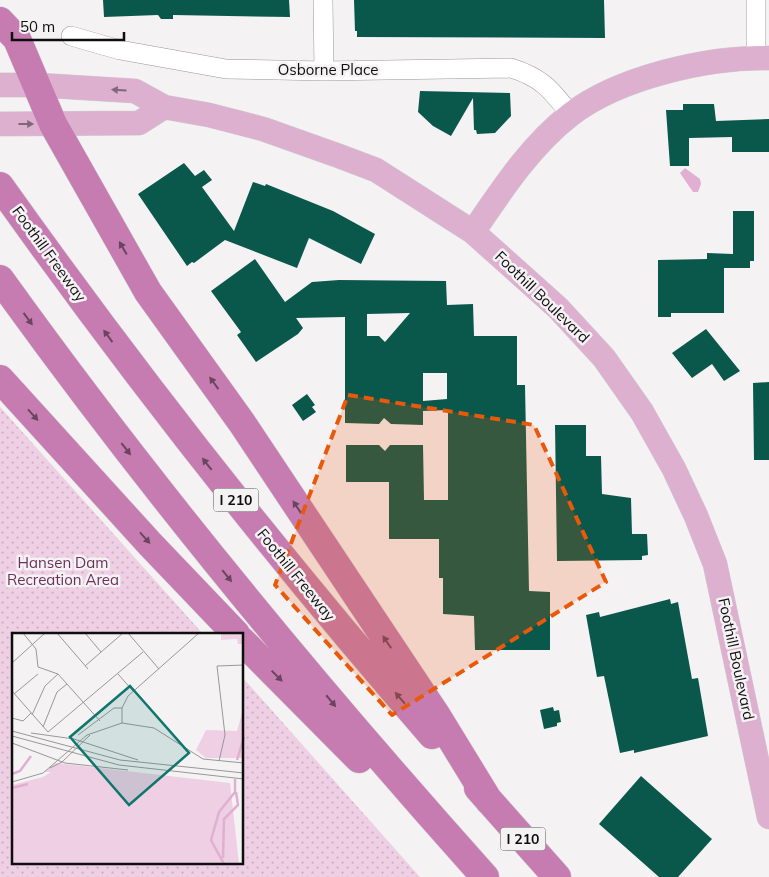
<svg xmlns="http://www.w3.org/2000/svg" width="769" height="877" font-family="Mulish,sans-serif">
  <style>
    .park { fill: url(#park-dots) }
    .water { fill: #e1afd1 }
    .building { fill: #0a584b; fill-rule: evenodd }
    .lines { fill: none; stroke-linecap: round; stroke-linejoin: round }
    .minor-casing { stroke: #9b9799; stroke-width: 20 }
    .major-casing { stroke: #cfcfcf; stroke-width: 25 }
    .highway-casing { stroke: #cfcfcf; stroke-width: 29 }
    .minor { stroke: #fff; stroke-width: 19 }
    .major { stroke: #ddb0d0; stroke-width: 24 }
    .highway { stroke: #c67cb1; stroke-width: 28 }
    .oneway { fill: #806779 }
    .oneway2 { fill: #6a4560 }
    .marked { fill: #e8590c; fill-opacity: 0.2; stroke: #e8590c; stroke-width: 4; stroke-dasharray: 10 6; stroke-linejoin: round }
    .labels { text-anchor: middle; stroke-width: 5; stroke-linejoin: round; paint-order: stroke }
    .shield { fill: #f5f2f4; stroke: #545254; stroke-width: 1 }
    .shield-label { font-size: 14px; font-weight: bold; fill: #0f0e0f }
    .street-label { font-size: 15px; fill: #0f0e0f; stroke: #f5f2f4 }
    .park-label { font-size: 15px; fill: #6b305c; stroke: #f5f2f4 }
    .inset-river { fill: none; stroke: #e1afd1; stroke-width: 2.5 }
    .inset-road { fill: none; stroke: #999798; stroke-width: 1 }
    .view { fill: #0f766e; fill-opacity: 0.15; stroke: #0f766e; stroke-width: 2.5 }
    .inset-edge { fill: none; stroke: #0f0e0f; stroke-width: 2.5 }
  </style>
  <defs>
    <pattern id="park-dots" width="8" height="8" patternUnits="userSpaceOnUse" patternTransform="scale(1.25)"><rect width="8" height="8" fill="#eecfe4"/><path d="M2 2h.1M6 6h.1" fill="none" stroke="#cbb1c2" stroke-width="1.8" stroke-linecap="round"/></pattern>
  </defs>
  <rect width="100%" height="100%" fill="#f5f2f4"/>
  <path class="park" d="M0,407L203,634H14V863H242L243,678L420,877H0Z"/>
  <path class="water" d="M685,168L700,179L701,184L698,192H693L680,173Z"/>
  <path class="building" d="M103,0H289L290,17L173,15V19H161L158,15L104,17Z
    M354,0H604L605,38L357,37V31H355Z
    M420,91L510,93L511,116L495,133L477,134L476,130H474L473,98L451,136L433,126L418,112Z
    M683,104H714L716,121L769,119V152H732V137L689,138V166H670L666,110H683Z
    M184,163L195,176L204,170L212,180L202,187L234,231L253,182L265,186L266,184L333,211L375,234L361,264L309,238L297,268L225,240L194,263L192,262L187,266L138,194Z
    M733,211H754V261H750V268H724V313H671V317H658V260L707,259V253L733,254Z
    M255,259L285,302L312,282L339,280L446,281L447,305L473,304L474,336H517V385H525L529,591L550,592V650H475L474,616L443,614V578H439V539H389V482H346V445H379L385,451L390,445H423L424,500H448V410L423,411V425L391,424L384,418L379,424L345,423V317L296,318L303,328L298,334L256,362L237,335L241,332L211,291ZM410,313L385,342L379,336H367V314ZM423,373H447V399L423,401Z
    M706,329L740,371L724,381L712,364L692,378L672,353Z
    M769,382V460H754L753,383Z
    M307,394L315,405L312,407L316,412L303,421L292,405Z
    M555,425H586V456H601L602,494L631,498L632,534H647L648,555L642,556V560L557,561Z
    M670,599L671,604L678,602L692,679L698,678L708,736L634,753V750L620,753L604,676L597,677L586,615L599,612L600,617Z
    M553,707L554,711L559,710L561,722L557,723V726L544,729L540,710Z
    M641,776L712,839L678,877H659L599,824Z"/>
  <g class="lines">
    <g class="minor-casing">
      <path id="minor" d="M323,0L324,71
        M756,0V58
        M71,36L120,50L226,69L324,71L511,68C543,78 551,90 571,115"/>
    </g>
    <g class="major-casing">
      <path id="major" d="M0,85H37L135,91L164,107L209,115L263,129L339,156L376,170L473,232L558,308L604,358L642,412L674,469L696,516L715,564L769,817
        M0,124L139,123L164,107
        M473,232C501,191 530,146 570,115C619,77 708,57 769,58"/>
    </g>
    <g class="highway-casing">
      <path id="highway" d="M0,21L17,39L53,124L148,292L242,423L437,716L489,801
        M0,186C135,376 279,559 432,735
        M0,279C150,488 314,686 485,877
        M0,379L150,544L236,634
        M242,641L359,759
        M478,788L557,877"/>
    </g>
    <use href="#minor" class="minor"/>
    <use href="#major" class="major"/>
    <use href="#highway" class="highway"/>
  </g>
  <defs><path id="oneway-solid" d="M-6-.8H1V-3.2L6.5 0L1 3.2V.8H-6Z" transform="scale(1.25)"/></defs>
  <g class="oneway">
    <use href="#oneway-solid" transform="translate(119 90) rotate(-176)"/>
    <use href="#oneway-solid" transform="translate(26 124)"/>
  </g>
  <g class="oneway2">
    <use href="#oneway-solid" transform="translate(123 248) rotate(-120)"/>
    <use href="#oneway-solid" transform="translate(28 319) rotate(54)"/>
    <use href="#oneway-solid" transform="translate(108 336) rotate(-126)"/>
    <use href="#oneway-solid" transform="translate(214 383) rotate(-126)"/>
    <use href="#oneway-solid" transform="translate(33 415) rotate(48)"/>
    <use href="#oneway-solid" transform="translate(126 449) rotate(52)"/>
    <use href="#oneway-solid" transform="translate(207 464) rotate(-128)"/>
    <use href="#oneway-solid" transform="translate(297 507) rotate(-123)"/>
    <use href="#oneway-solid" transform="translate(145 538) rotate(48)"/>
    <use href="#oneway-solid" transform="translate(227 576) rotate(51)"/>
    <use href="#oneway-solid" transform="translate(387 642) rotate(-124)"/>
    <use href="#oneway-solid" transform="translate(277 676) rotate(45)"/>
    <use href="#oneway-solid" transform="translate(400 698) rotate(-131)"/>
    <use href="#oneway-solid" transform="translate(331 701) rotate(50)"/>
  </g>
  <path class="marked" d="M348,395L534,425L606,582L392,715L275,585Z"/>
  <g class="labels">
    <g class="shield">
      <rect x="213.5" y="488.5" width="45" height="23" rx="4"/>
      <rect x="500.5" y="827.5" width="45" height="23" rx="4"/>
    </g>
    <g class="shield-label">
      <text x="236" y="505">I 210</text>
      <text x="523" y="844">I 210</text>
    </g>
    <g class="street-label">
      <text x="328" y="75">Osborne Place</text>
      <text transform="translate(49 254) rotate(54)" y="5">Foothill Freeway</text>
      <text transform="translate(542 297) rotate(44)" y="5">Foothill Boulevard</text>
      <text transform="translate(296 575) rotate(51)" y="5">Foothill Freeway</text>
      <text transform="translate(736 659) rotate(78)" y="5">Foothill Boulevard</text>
    </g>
    <g class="park-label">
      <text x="63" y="568">Hansen Dam<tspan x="63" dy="17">Recreation Area</tspan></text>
    </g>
  </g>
  <g transform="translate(12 633)">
    <rect width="231" height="231" fill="#f5f2f4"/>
    <path d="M209,0H231V11H226L225,6L209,7ZM231,77V125H194L184,117L194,97L225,98Z" fill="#eecfe4"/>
    <path d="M44,130L218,150L227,231H0V152L31,144L39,139H32Z" fill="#eecfe4"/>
    <path class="inset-river" d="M225,127L232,104M0,141L8,138L19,123M0,155L16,151M211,225L212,186L226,172L224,159M212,231L199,207L207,179L223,159V146"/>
    <path class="inset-road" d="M11,0L24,16L26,34L46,41L88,88M45,0L76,36M73,0L89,19M116,0L147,36M0,30L33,0M73,33L111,0M106,41L121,58M0,58L36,99L131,19M2,61L26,41M20,82L33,53L46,41M0,85L11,88L19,80M110,90V75L116,63L187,0M31,94L45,59L55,51M0,98L108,127L232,140M19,100L62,106L126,127M66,102L102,75H110M0,103L107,132L232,146M0,110L53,130L116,137M207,128L213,102L205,33L232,32M38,135L50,129L78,102M0,149L31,140L75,102L110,90L142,95L191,126L232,130"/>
    <path class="view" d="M118,53L177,120L117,172L58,104Z"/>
    <rect width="231" height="231" class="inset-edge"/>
  </g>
  <path d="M12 32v8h112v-8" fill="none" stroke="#0f0e0f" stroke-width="2.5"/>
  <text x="20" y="32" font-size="15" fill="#0f0e0f" stroke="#f5f2f4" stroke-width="4" paint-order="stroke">50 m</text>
</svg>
